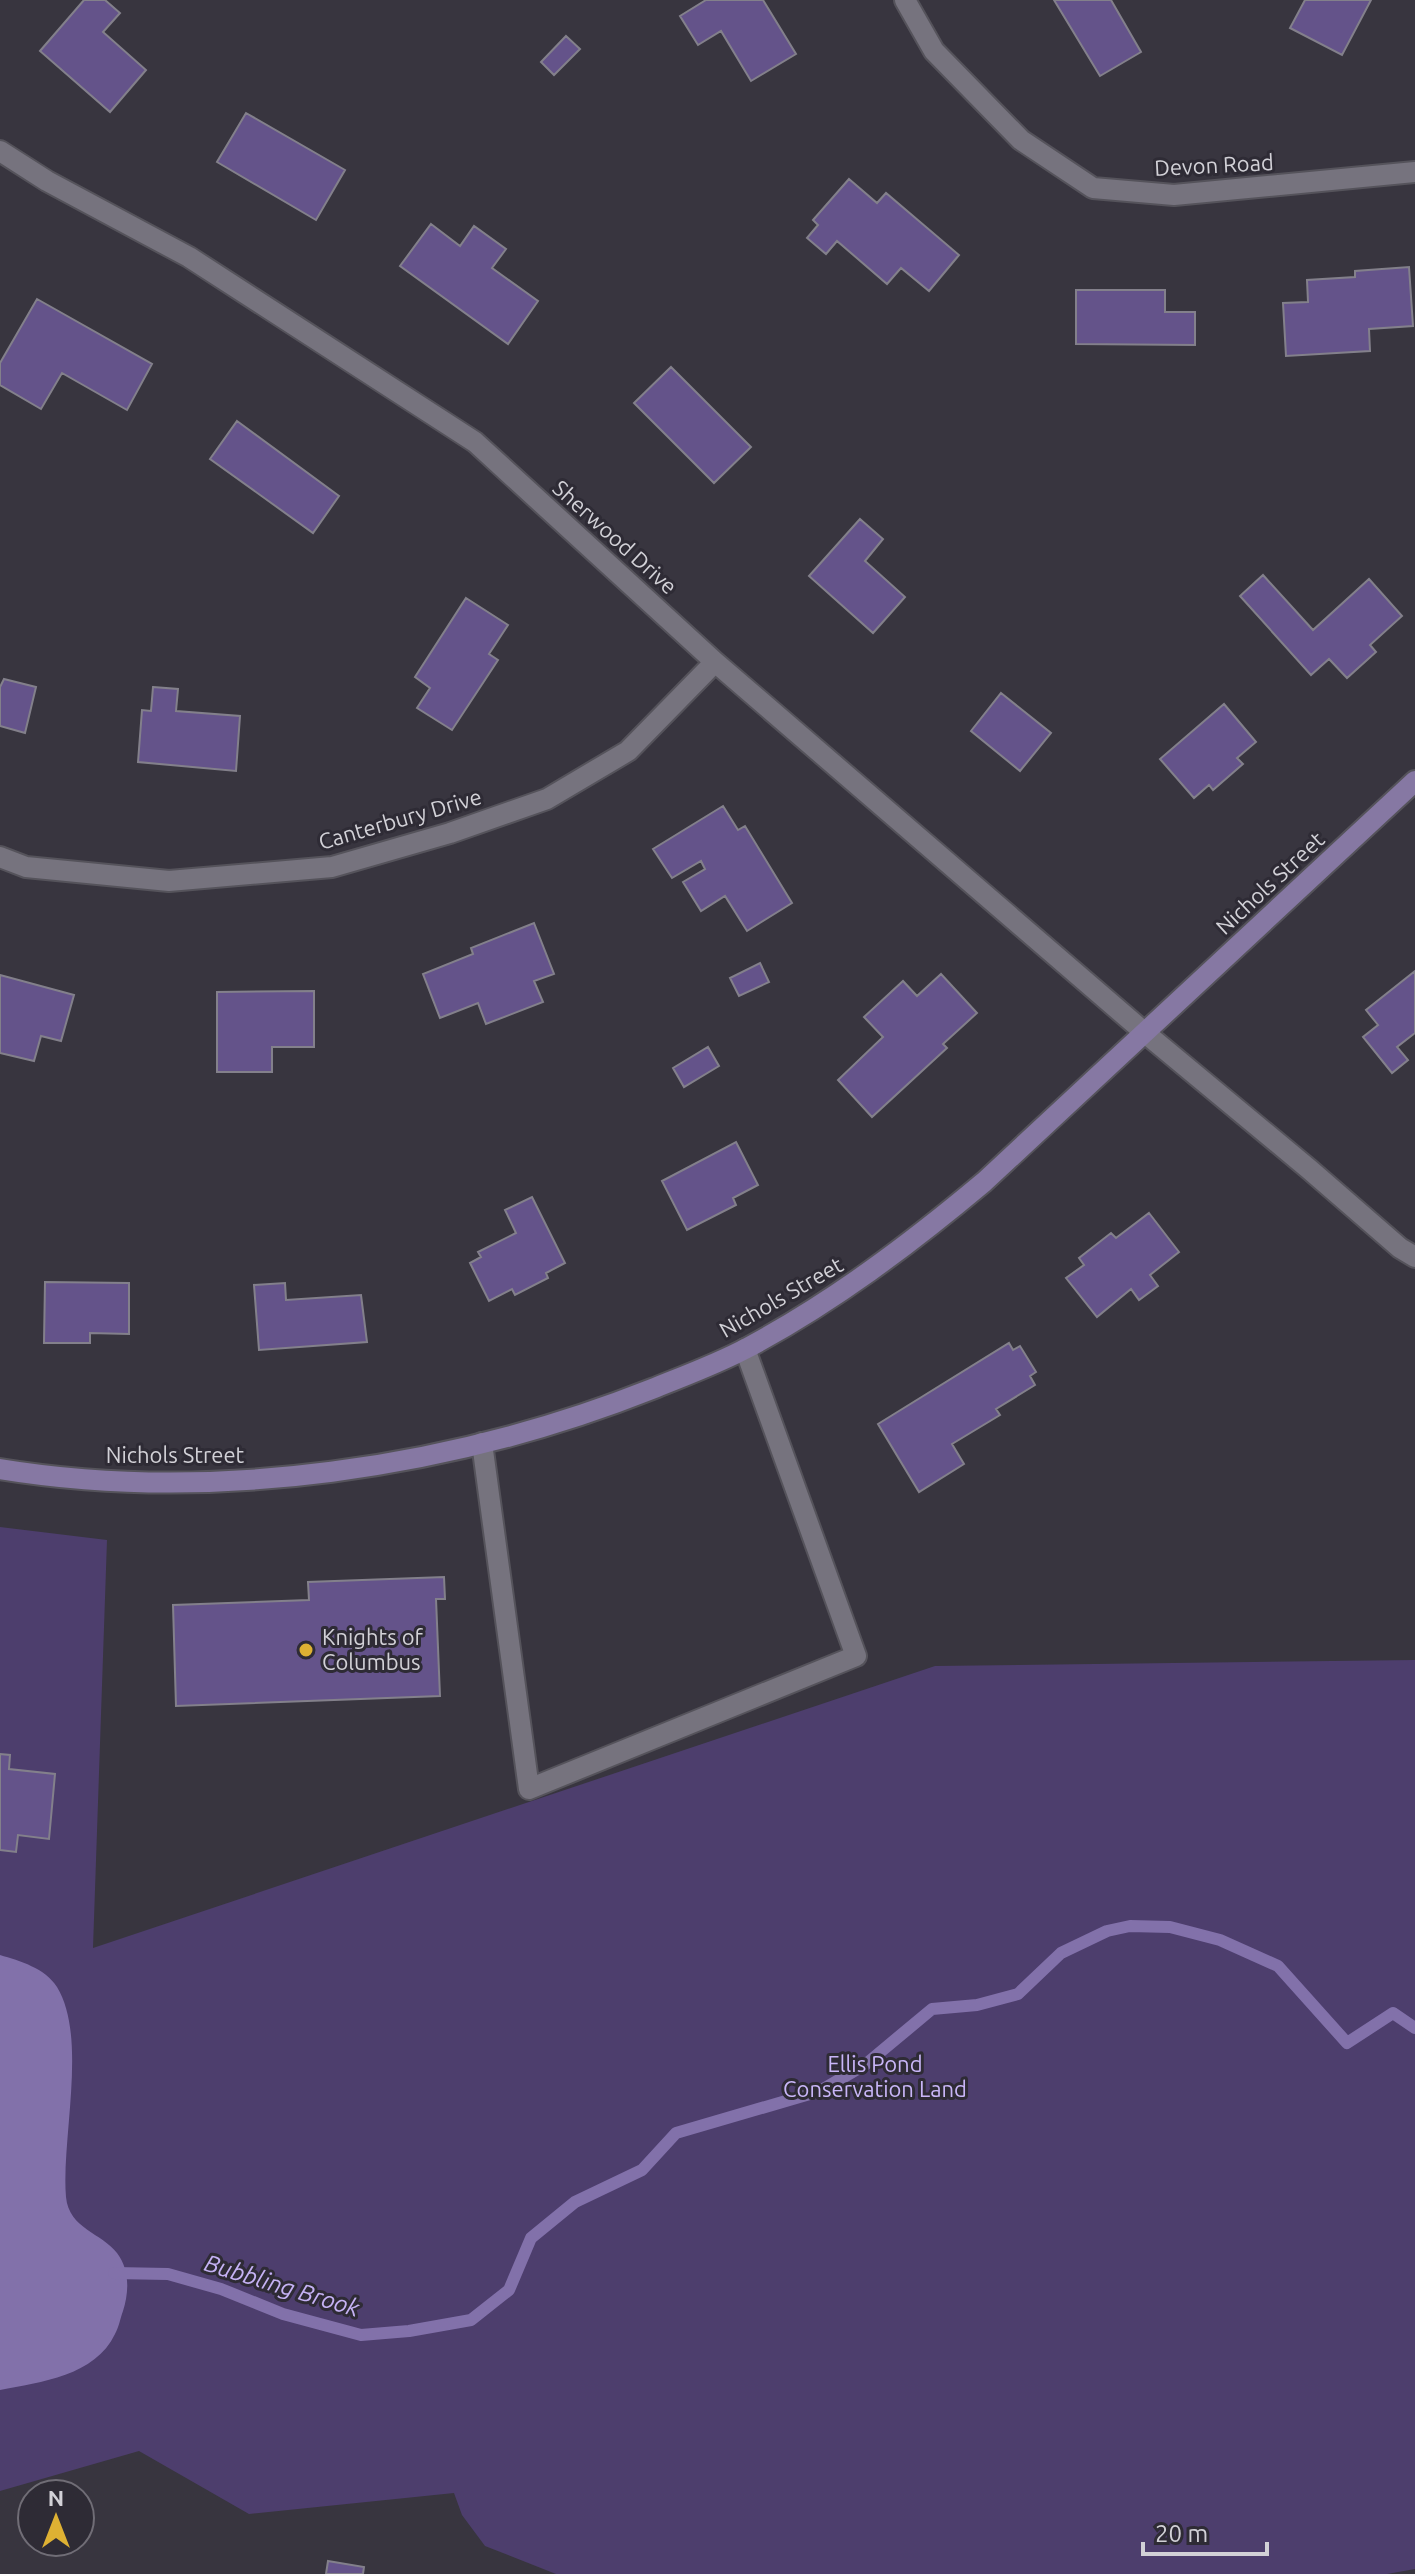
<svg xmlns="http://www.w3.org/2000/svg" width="1415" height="2574" font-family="Ubuntu,sans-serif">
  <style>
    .green { fill: #4d3e6d }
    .water { fill: #8271aa }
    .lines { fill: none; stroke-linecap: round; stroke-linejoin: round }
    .stream { stroke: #8271aa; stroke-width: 12 }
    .building { fill: #64538a; stroke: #83808b; stroke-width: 2 }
    .lane-casing { stroke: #55535b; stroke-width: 24 }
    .street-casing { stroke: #55535b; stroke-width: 24 }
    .secondary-casing { stroke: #55535b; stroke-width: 24 }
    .lane { stroke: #76737e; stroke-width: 20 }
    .street { stroke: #76737e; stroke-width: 20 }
    .secondary { stroke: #8678a3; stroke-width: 20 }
    .poi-dot { fill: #deb133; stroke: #2e2b35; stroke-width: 3 }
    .labels { text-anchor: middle; stroke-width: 6; stroke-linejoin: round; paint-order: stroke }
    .street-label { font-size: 22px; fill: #d2d1d7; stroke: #2e2b35 }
    .poi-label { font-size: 22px; fill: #d2d1d7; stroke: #2e2b35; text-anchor: start }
    .park-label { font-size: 22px; fill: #c9b6f8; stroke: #2e2b35 }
    .water-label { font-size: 24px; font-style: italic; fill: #c5b2f4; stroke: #2e2b35 }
  </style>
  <rect width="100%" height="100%" fill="#38353f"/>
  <path class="green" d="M0,1527L107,1540L93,1948L935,1666L1415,1660V2569L1387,2574H556L485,2546L462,2515L454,2493L249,2514L139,2451L0,2491Z"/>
  <path class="water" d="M0,1955C20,1961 45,1968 57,1987C88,2038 61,2139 66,2197C69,2229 102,2233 117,2253C130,2270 129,2292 123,2311C120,2319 119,2327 115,2334C95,2376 41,2382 0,2390Z"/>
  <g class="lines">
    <path class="stream" d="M114,2273L168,2274L221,2289L283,2314L361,2335L409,2331L471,2320L509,2290L531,2238L575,2202L642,2170L676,2133L820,2091L866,2064L932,2009L977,2005L1018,1994L1061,1953L1107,1931L1130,1926L1170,1927L1220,1940L1278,1966L1347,2043L1393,2013L1415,2028"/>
  </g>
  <path class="building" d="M84,0H105L120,13L103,32L146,70L110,112L40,51Z
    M706,0H763L796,54L751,81L721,31L698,45L680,16Z
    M1054,0H1111L1141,52L1100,76Z
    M1305,0H1371L1342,55L1290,28Z
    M566,36L580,49L554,75L541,62Z
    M246,113L345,170L316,220L217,162Z
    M849,179L877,203L886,193L959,255L929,291L901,268L887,284L837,241L826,254L807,238L818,225L813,220Z
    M431,224L460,246L474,226L506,249L492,268L538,301L508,344L400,266Z
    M1409,267L1413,326L1369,329L1370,351L1286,356L1283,303L1308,302L1307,280L1355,277V271Z
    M1076,290H1165V312H1195V345L1076,344Z
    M37,299L152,364L127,410L62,373L41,409L0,385V363Z
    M671,367L751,447L714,483L634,403Z
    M237,421L339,496L313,533L210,459Z
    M860,519L883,539L865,561L905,597L873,633L809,576Z
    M1263,575L1313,630L1369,579L1402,616L1370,645L1376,652L1347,678L1329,659L1311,675L1240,596Z
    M466,598L508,625L489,654L498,660L452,730L417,708L430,688L415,677Z
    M4,679L36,687L25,733L0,726V687Z
    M153,687L178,689L176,711L240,716L236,771L138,762L142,710L151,711Z
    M1001,693L1051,733L1020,771L971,731Z
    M1224,704L1256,742L1237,758L1243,764L1213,790L1209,785L1194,798L1160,759Z
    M723,806L738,830L745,826L792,903L747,931L725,896L701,911L683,882L705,869L701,861L672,878L653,849Z
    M534,923L554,974L534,981L543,1002L486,1024L478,1003L440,1018L423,974L473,954L471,948Z
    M760,963L769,982L739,996L730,978Z
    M1415,971V1033L1397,1047L1408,1060L1392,1073L1363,1037L1378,1025L1366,1010Z
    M941,974L977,1013L943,1044L947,1048L872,1117L838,1080L883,1037L864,1017L903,981L917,996Z
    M0,975L74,995L61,1041L41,1036L34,1061L0,1053Z
    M314,991V1047H272V1072H217V992Z
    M708,1047L719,1066L684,1087L673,1068Z
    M736,1142L758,1185L733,1198L736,1205L687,1230L662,1181Z
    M532,1197L565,1263L546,1273L548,1278L515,1295L512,1289L489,1301L470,1263L481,1257L478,1252L516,1233L505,1210Z
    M1149,1213L1179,1252L1150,1275L1158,1286L1139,1300L1131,1289L1097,1317L1066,1278L1084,1265L1079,1258L1111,1233L1116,1238Z
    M45,1282L129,1283V1334L90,1333V1343H44Z
    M285,1283L286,1300L361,1295L367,1342L259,1350L254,1285Z
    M1009,1343L1013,1350L1020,1346L1036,1372L1030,1376L1035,1385L996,1409L1000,1415L952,1444L964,1464L919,1492L878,1424Z
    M444,1577L445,1599H436L440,1696L176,1706L173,1605L309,1600L308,1582Z
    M0,1754L10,1755L9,1769L55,1774L49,1839L18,1835L16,1852L0,1850Z
    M328,2561L364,2567L363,2574H326Z"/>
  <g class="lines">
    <g class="lane-casing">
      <path id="lane" d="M1144,1032L1309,1169L1400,1248L1415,1257
        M482,1443L529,1789L856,1656L745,1349"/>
    </g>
    <g class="street-casing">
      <path id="street" d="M905,0L934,51L1021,140L1093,188L1174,195L1415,172
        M0,151L47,181L189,257L475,442L715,662L1144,1032
        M0,857L26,867L169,881L332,867L450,833L547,799L628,751L715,662"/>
    </g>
    <g class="secondary-casing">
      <path id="secondary" d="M0,1469C214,1504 453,1468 652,1389C684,1376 717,1364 747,1348C833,1302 910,1244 984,1182L1415,781"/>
    </g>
    <use href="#lane" class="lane"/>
    <use href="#street" class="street"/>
    <use href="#secondary" class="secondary"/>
  </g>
  <circle class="poi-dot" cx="306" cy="1650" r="8"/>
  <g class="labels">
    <g class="street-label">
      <text transform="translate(1214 165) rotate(-3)" y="8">Devon Road</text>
      <text transform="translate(615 537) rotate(42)" y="8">Sherwood Drive</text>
      <text transform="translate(400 819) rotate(-16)" y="8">Canterbury Drive</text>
      <text transform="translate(1270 883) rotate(-43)" y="8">Nichols Street</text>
      <text transform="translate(781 1297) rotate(-30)" y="8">Nichols Street</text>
      <text x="175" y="1463">Nichols Street</text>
    </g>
    <g class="poi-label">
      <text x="322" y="1645">Knights of<tspan x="322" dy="25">Columbus</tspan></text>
    </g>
    <g class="park-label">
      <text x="875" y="2072">Ellis Pond<tspan x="875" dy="25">Conservation Land</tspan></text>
    </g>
    <g class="water-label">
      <text transform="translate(282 2286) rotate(17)" y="8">Bubbling Brook</text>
    </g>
  </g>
  <g transform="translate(56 2518)"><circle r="38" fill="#2e2b35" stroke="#706d76" stroke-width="2"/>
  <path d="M0-6L14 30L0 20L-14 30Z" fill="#deb133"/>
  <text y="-12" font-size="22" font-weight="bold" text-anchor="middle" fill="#d2d1d7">N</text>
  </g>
  <path d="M1143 2542v12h124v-12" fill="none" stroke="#d2d1d7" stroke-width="4"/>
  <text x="1155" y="2542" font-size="24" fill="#d2d1d7" stroke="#2e2b35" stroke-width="6" paint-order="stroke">20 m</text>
</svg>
